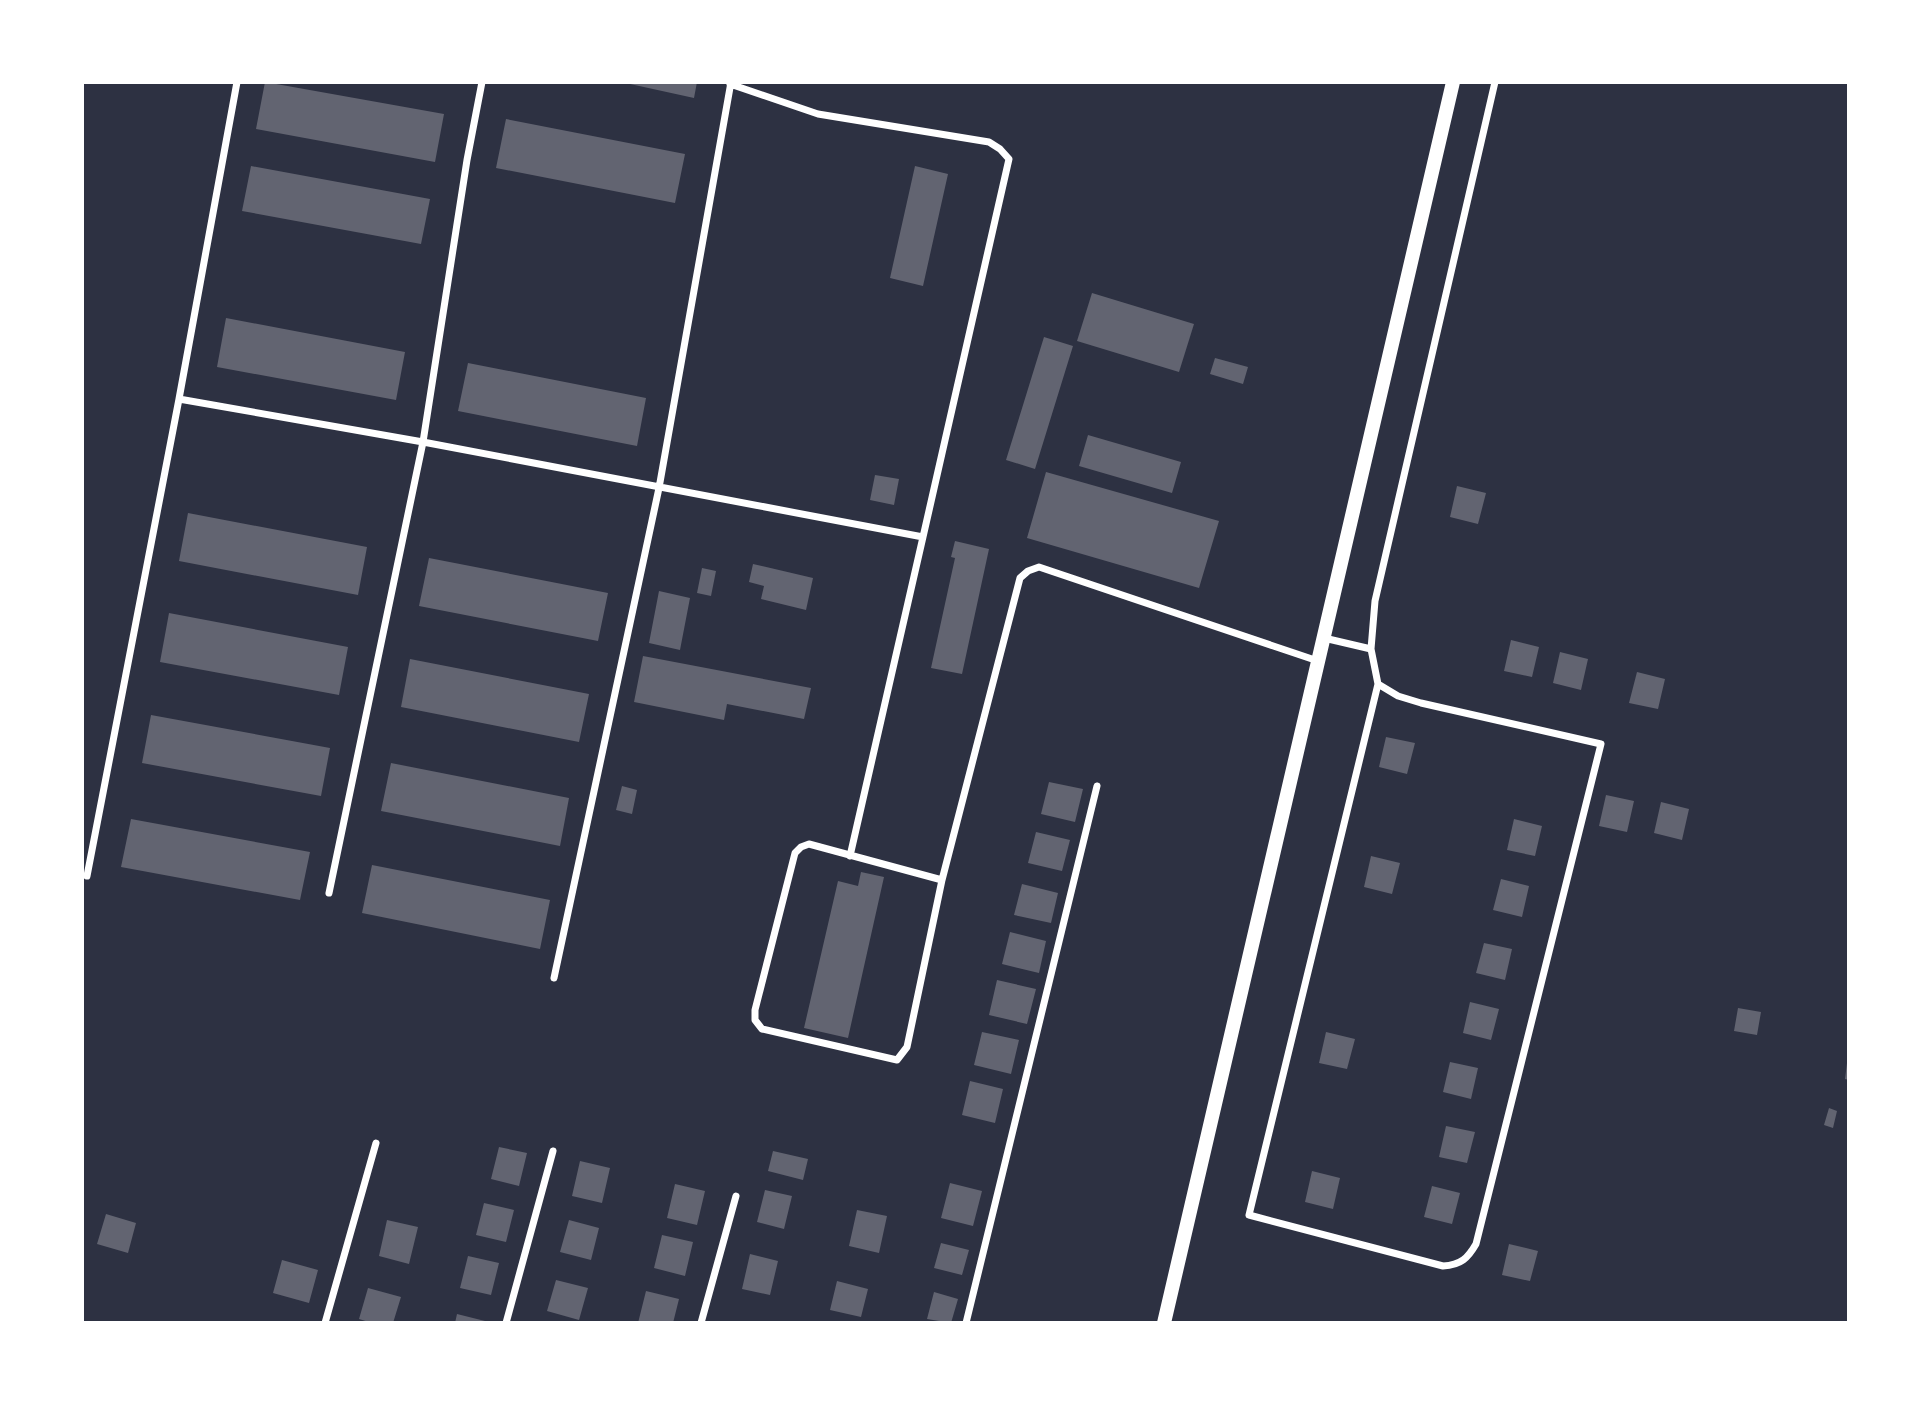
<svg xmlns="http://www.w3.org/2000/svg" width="1931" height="1405" font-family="'DM Sans',sans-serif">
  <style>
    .building { fill: #626471 }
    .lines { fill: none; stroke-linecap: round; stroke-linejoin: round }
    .minor { stroke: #fff; stroke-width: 7 }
    .primary { stroke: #fff; stroke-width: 14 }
  </style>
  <rect width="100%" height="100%" fill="#2d3142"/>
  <path class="building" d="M265,82L444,114L435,162L256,129Z
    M621,82H697L694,98Z
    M506,119L685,154L675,203L496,168Z
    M251,166L430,199L421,244L242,211Z
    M915,166L948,174L923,286L890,278Z
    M1092,293L1194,324L1179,372L1077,341Z
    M226,318L405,352L396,400L217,367Z
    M1044,337L1073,346L1035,469L1006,460Z
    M1215,358L1248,367L1243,384L1210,374Z
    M468,363L646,398L637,446L458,411Z
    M1088,435L1181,462L1172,493L1079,466Z
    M1046,472L1219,521L1199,588L1027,538Z
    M875,475L899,479L894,505L870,500Z
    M1457,486L1486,493L1478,524L1450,517Z
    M188,513L367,547L358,595L179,561Z
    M955,541L989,549L962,674L931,668L955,558L951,557Z
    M429,558L608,593L598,641L419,606Z
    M753,564L813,578L806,610L761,599L764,586L749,582Z
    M702,568L716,571L711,596L697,593Z
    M659,591L690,598L680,650L649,643Z
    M169,613L348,647L339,695L160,662Z
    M1511,640L1539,647L1532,677L1504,671Z
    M1560,652L1588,659L1581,690L1553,683Z
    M643,656L811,688L804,719L727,704L724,720L634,702Z
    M410,659L589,694L579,742L401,707Z
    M1637,672L1665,679L1658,709L1629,703Z
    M151,715L330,748L321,796L142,763Z
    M1386,737L1415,743L1407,774L1379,767Z
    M391,763L569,798L560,846L381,811Z
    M1049,782L1083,789L1075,822L1041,814Z
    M622,786L637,790L632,814L616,810Z
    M1606,795L1634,801L1627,832L1599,826Z
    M1661,802L1689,809L1682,840L1654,833Z
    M131,819L310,852L300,900L121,867Z
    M1514,819L1542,826L1535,856L1507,850Z
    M1036,832L1070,840L1062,871L1028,863Z
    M1371,856L1400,863L1392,894L1364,887Z
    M372,865L550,900L540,949L362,913Z
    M861,872L884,877L848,1038L804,1028L838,881L858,886Z
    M1501,879L1529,886L1522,917L1493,910Z
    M1022,884L1058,893L1051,923L1014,915Z
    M1010,932L1046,941L1039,973L1002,964Z
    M1484,943L1512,949L1505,980L1476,973Z
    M997,980L1036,989L1027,1024L989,1015Z
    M1470,1002L1499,1009L1491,1040L1463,1033Z
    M1738,1008L1761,1012L1757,1035L1734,1031Z
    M982,1032L1019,1040L1011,1074L974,1065Z
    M1326,1032L1355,1039L1347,1069L1319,1063Z
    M1450,1062L1478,1068L1471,1099L1443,1092Z
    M1847,1063H1849V1080L1845,1079Z
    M970,1081L1003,1089L995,1123L962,1115Z
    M1829,1108L1837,1111L1833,1128L1824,1125Z
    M1446,1126L1475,1132L1467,1163L1439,1157Z
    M499,1147L527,1153L519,1186L491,1179Z
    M773,1151L808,1159L803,1180L768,1171Z
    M580,1161L610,1168L602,1203L572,1196Z
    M1312,1171L1340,1178L1333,1209L1305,1202Z
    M950,1183L982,1191L973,1226L941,1218Z
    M675,1184L705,1191L697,1225L667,1218Z
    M1432,1186L1460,1193L1452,1224L1424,1217Z
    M765,1190L792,1196L784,1229L757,1222Z
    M484,1203L514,1210L506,1242L476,1235Z
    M857,1210L887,1216L879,1253L849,1246Z
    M106,1214L136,1223L128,1253L97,1244Z
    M387,1220L418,1227L409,1264L379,1256Z
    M569,1220L599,1228L591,1260L560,1252Z
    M662,1235L693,1242L685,1276L654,1268Z
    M941,1243L969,1250L962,1275L934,1268Z
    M1509,1244L1538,1251L1530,1281L1502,1275Z
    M750,1254L778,1261L770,1295L742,1289Z
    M468,1256L499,1263L491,1295L460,1288Z
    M282,1260L318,1270L309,1303L273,1293Z
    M556,1280L588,1288L579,1320L547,1311Z
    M837,1281L868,1289L861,1317L830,1310Z
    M368,1288L401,1297L393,1323H372L359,1319Z
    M646,1291L679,1299L673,1323H638Z
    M934,1292L958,1299L951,1323L927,1319Z
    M457,1314L489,1322V1323H455Z"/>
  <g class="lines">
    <path class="minor" d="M237,82L179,399L423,442L923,537L1009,159L1000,149L989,142L818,114L730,84
      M1324,638L1371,649
      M1378,684L1398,696L1421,703L1601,744L1476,1244C1468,1258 1461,1265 1443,1266L1249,1215L1378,684L1371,649L1375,601L1495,82
      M850,856L923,537
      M87,876L179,399
      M942,880L809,844L801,847L795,853L755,1010V1020L762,1029L897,1060L907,1047L942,880L1020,578L1028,571L1039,567L1318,661
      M329,893L423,442L467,160L482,82
      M554,978L659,488L731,82
      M325,1323L376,1143
      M506,1323L553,1151
      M701,1323L736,1196
      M966,1323L1097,786"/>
    <path class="primary" d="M1164,1323L1453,82"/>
  </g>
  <rect width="1931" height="1405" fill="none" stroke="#ffffff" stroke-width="168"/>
</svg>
